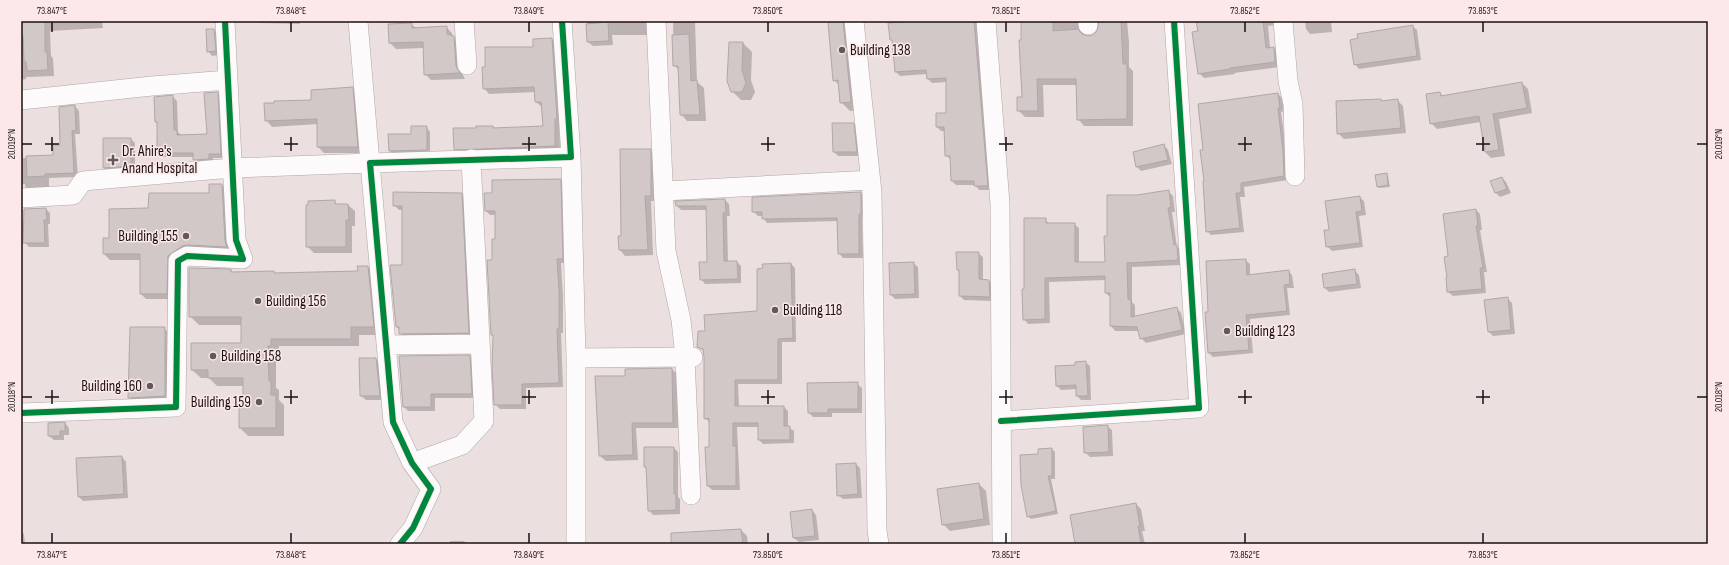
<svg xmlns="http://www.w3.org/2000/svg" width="1729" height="565" font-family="'Sofia Sans Condensed',sans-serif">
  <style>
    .shadow { fill: #0003 }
    .building { fill: #d2c8c8; stroke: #b2a7a8 }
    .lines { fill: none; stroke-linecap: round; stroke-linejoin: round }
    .minor-casing { stroke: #b0a6a6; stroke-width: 20 }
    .minor { stroke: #fcfafa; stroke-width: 19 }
    .cycleway-casing { stroke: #fce8e8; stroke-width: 8 }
    .cycleway { stroke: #00873e; stroke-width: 6 }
    .ticks { fill: none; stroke: #1a1112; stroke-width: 1.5 }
    .poi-dot { fill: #64595a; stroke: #fce8e8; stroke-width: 1.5 }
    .labels { text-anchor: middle; stroke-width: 3; stroke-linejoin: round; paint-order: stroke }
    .poi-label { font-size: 15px; fill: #1a1112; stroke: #fce8e8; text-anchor: start }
    .neatline { fill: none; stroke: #1a1112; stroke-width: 1.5 }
    .ticks-label { font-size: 10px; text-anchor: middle; fill: #1a1112 }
  </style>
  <rect width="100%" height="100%" fill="#ecdfdf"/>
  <path class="shadow" d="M21,21H102L103,28L50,31L51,56L53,58L54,76L26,77V79L21,80Z
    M258,21H300V24L261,23Z
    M587,21H650L649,35H612L613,45L593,46L588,42Z
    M673,21H695L697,82L704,88L706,121H687L681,114L679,70L674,65Z
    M829,21H854L859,110L850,111L841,102L840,86L834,80Z
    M923,21H978L991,190H979L975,185H956L952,181V160L946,156V131H941L937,127L947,114V82L932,83L928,79L927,74L900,76L896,72L894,42L891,39Z
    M1022,21H1086L1083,28L1085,36L1088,37L1094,36L1098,31L1100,21H1127L1129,42V67L1133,71V126H1084L1078,119L1077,85H1043L1044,117H1025L1018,110L1023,98Z
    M1197,21H1279L1277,25L1268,26L1270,48H1274L1279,53L1280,67L1234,73L1235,74L1204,78L1199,73Z
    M1305,21H1331L1332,32L1310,34L1306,29Z
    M411,24L416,28L446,27L452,33V37L460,43L462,73L465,79L431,80L425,74L424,48L396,49L390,43Z
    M1412,26L1417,30L1421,60L1359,69L1355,64Z
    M214,30L218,34L219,55L212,56L208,51Z
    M552,39L557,45L560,151L460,154L454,149L477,129L492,127L495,129L544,127L542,107L536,102V92L489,94L484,88L534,48Z
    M743,43L752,52L751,80L755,92L751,100H741L732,91Z
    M1522,83L1528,89L1532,113L1499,119L1505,156L1491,158L1485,152L1481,122L1437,129L1431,123L1440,93L1443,96Z
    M352,88L358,94L363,153H324L318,147V124L272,127L266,120L312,101Z
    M217,93L221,97L225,158H213V163L198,164L194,160V157H162L158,153V124L156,122L172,96L177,101L178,132L181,135H208Z
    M1278,94L1282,98L1284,111L1281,112L1287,156L1288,180L1244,187L1245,197H1240L1244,232L1211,235L1207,231Z
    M1380,100L1382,102L1397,100L1403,106L1406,133L1344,139L1338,133Z
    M75,106L79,111L80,134H75L78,177L49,178V190L29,191L25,186V184H21V150L23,152V158L54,156L61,146Z
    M853,124L858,128L860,156H838L834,152Z
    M426,127L430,132V154L394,155L390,151L389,135H412Z
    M131,139L135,143V170L108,172L104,168Z
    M1164,145L1168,150L1172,164L1141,171L1137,167L1134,153Z
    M650,150L656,156L657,201H651L653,255L625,256L620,250L622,237Z
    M1386,174L1388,176L1390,187L1379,188L1377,186Z
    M1502,178L1506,182L1511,193L1500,197L1496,193L1492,182Z
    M560,180L564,184L566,263H561L563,296V333H561L563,387L526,388V409H500L495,404L494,337L492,335L496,215H490L486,211L493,194Z
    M222,185L227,191L232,252L194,250L172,299H146L141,294V260H110L104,254L110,239L149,209L210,194Z
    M1168,191L1173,196L1175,212H1172L1177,247L1182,251V265L1132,267V302L1135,305V317L1177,308L1181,313L1186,334L1146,343L1141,338L1139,331H1115L1111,326V298L1106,293V280L1049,282L1050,323L1028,324L1024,319L1025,290L1045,219L1049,224H1074L1079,228V263H1106L1108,237L1137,196Z
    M860,193L865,197V218H862L863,258H843L839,253L838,221L767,223L763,218V216H758L753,211Z
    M461,194L466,199L472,337L404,338L397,327L403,266V210H399L394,205Z
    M1359,197L1364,201L1366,215L1359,216L1363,247L1332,251L1327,246L1330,230Z
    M725,200L729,204L730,216H727L728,262H737L741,266V283L705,284L701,279L708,263L707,210H681L677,206L676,202Z
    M334,201L338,205H348L355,211V226H352V253H314L307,246Z
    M46,209L50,213V224H48L49,247H29L24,242Z
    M1476,210L1480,214L1482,230H1480L1487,272H1484L1486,293L1453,296L1448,292L1449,257Z
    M957,253H978L983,257V280L989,281L993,285V301L964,300L960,296V272L958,270Z
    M1245,260L1250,264V275L1288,271L1292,275L1294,288H1287L1290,315L1250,319L1253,353L1213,357L1209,353L1206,313H1210Z
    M913,263L918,267L919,298L895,299L891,295Z
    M791,264L795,268L796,342H782V384H738L739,407H784L788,411V427L794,431V443L763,444L759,440V427H737L740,490H712L708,486L710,423L705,418L704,351L698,347L707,332L758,312Z
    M368,267L376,275L381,335H359V346H279V354H276V388L279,390V400L284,405V436H248L240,428L244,409V386H217L209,378H201L192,370L242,344V325H199L190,316L231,270L233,273L273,272L275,274L359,272Z
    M1355,271L1359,275L1361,288L1329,292L1325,288L1323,275Z
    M1507,298L1512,303L1515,334L1493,336L1489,332Z
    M164,328L171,335L172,403L136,405L129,397Z
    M469,356L474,360L476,398H435V411H408L404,407Z
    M376,359L380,363L383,400H366L361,396Z
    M1085,362L1090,366L1091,400H1081L1077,396V389L1061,390L1057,386Z
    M672,369L677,374L678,428H636L638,460L606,461L600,456L596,377H626Z
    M857,384L862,388V413H832V417H813L809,413Z
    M65,423L69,428V435H64V440H54L49,436V424Z
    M1107,426L1112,430L1113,456L1090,457L1085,452Z
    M674,448L678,452V497L680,499V514L653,515L649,510L647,469L645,467Z
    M1052,449L1055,452V479H1051L1058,514L1031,519L1028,516L1039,455Z
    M122,457L126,462L128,498L83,501L78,496Z
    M856,464L860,468L862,498L843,499L838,495Z
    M979,484L986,491L990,525L950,531L943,524Z
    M1136,504L1141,509L1145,531H1142L1145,544H1076Z
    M812,510L816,515L819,540L799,542L794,538L791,513Z
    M741,530L747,536L748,544H672V534Z
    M21,531L24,534L25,544H21Z
    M450,541H464L467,544H450Z"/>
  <path class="building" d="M21,21H45V52H47L48,70L27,71L26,62H24L23,36H21Z
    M843,21L851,102L840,103L838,80L833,81L828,22Z
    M913,21H974L988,186H974V181H951L950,156H945L944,127H936V113H946V78L927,79L926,70L895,72L892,40H890L888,23Z
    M1021,21H1053V31L1078,29L1082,34L1088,36L1093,35L1097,31L1099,21H1121L1123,64H1127V119L1077,120L1076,79H1037L1038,111H1017V97H1022L1019,40H1021Z
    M1196,21H1263L1266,48L1274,47L1275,62L1230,68V69L1198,74L1192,32L1198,31Z
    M608,22L609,41L587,42L586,24Z
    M412,23V28L447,26V34L454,36L456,66L460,73L424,75L423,42L389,43L388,24Z
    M1413,25L1417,56L1354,65L1350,40L1358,38L1357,34Z
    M206,29H214L216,51L207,52Z
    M689,34L691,81L697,80L700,115H680L678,66H673L672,35Z
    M552,38L557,119H555V146L454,150L453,128H476V126H493V128L543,126L541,102H535L534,87L483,89L482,67H485V47H533V39Z
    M729,42H743L742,70L746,83L742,92H731L727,81Z
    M1522,82L1527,108L1493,114L1499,150L1485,152L1479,116L1430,124L1426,94L1440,92L1441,96Z
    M353,87L358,147H317V119L265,121L264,103H274V101L311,100V90Z
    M218,92L221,154H209V159L193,160V153H157V122H155L154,97L173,95L174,130H177V135L207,134L204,93Z
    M1278,93L1280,108H1278L1283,152L1284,176L1241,183V193H1236L1240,228L1206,232L1203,181H1204L1200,150H1203L1198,104Z
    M1381,99V101L1398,99L1401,128L1337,134L1336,101Z
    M75,105L76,130L72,131L74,173L45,174V176L27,177L26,156L53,155V145H60L59,107Z
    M832,123H854L857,152H833Z
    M411,126H427V150L389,151L388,134H411Z
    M103,138H131V166L103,168Z
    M1164,144L1168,160L1136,167L1133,152Z
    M620,149H651V196H645L648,250H619L618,236H621Z
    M1387,173L1388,185L1377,187L1375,175Z
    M1502,177L1507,189L1495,193L1490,181Z
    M561,179L563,259H557L559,291V329H557L559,383L522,384V405H494L492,368L493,335H491L487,260H492V239H495V211H485L484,193H492V180Z
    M209,184H222L225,241L227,247L188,245L182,246L168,256L167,294H140V254H103V238H109V209L148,208L149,193H209Z
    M1169,190L1171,207L1168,208L1174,245H1177L1178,260L1127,263L1128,299L1131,300V317L1177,307L1182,330L1140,339L1137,327L1110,326V293H1105V276L1045,278V319L1023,320L1022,289H1024V218H1046V223H1075V262H1105L1104,236H1107V195H1137Z
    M393,192L462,193L469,333L399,334V327H396L390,265H402V206H393Z
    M861,192V214H859V254H838L837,218L762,219V212H752V197Z
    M1360,196L1362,211L1356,212L1360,243L1326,247L1324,230H1329L1325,201Z
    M725,199L726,212L723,213L724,261H737L738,279L700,280L699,262H707L706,206H676L675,201Z
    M335,200V204H348L349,220H346V247H306V205H308V201Z
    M46,208L47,220H44L45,243H23L24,209Z
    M1476,209L1478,226H1476L1483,268H1480L1482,289L1447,292L1446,277H1447L1444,257L1448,256L1443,214Z
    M956,252H979V279L989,280L990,297L959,296V270H957Z
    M1246,259L1247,275L1289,270L1290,284L1284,285L1287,311L1246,315L1249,350L1208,353L1205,312H1208L1206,261Z
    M914,262L915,294L890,295L889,263Z
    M791,263L793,338L778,339V380H735V406H784V426H790V440H758V423H733V446H736V486H707L705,447H709V418L704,419V357L703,349L697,347L698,331H705L704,315L757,311V269L763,268L762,264Z
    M357,266H368L374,327H351V339H271V346H268L269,381H271V395H276V428H239V408H243V378H208V370H191V343H241V317H189V268L231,269V272L274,271V273L358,271Z
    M1355,269L1357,284L1324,288L1322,274Z
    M1508,297L1511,330L1488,332L1484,300Z
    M130,327H165V396L128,398Z
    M470,355L472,394H431V407H403L399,356Z
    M359,358H376L380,396H360Z
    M1086,361L1088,396H1076V385L1056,386L1055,366L1075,365V362Z
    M672,368L673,423H632L633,455L599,456L595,376H625V369Z
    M858,382V409H828V413H808L807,383Z
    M65,422V431H60V436H48V423Z
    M1108,425L1109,452L1084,453L1083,427Z
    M644,447H674V494H676V510L648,511L646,467H644Z
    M1052,448V476H1048L1056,511L1027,517L1021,485L1020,455L1038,454V449Z
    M122,456L124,494L78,497L76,458Z
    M856,463L858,494L837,496L836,464Z
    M979,483L984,519L942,525L937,489Z
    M1136,503L1140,526H1138L1141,544H1075L1070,515Z
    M812,509L815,536L793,538L790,512Z
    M741,529L743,543L671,544V533Z"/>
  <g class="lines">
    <g class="minor-casing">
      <path id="minor" d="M464,21L467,65
        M656,21L666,251L681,320L685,357L691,495
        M854,21L872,193L877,530L879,544
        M986,21L1000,204L1002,544
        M1088,21V25
        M1283,21L1288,81L1293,104L1295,176
        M21,100L152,86L228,80
        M571,157L576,358V544
        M664,191L871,180
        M21,198L73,195L83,181L232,168L370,163L358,21
        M386,345L480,344
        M576,358L693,357
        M21,413L176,407L178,261L187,256L243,259L236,240L225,21
        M1001,421L1199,408L1174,21
        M412,463L462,445L484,421L471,159
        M400,544L413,528L431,489L412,463L393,422L370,163L571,157L562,21"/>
    </g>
    <use href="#minor" class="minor"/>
    <g class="cycleway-casing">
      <path id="cycleway" d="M21,413L176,407L178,261L187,256L243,259L236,240L225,21
        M1001,421L1199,408L1174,21
        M400,544L413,528L431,489L412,463L393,422L370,163L571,157L562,21"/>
    </g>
    <use href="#cycleway" class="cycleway"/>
  </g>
  <path class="ticks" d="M52,22V32M291,22V32M529,22V32M768,22V32M1006,22V32M1245,22V32M1483,22V32M52,137V151M291,137V151M529,137V151M768,137V151M1006,137V151M1245,137V151M1483,137V151M22,144H32M45,144H59M284,144H298M522,144H536M761,144H775M999,144H1013M1238,144H1252M1476,144H1490M1697,144H1707M52,390V404M291,390V404M529,390V404M768,390V404M1006,390V404M1245,390V404M1483,390V404M22,397H32M45,397H59M284,397H298M522,397H536M761,397H775M999,397H1013M1238,397H1252M1476,397H1490M1697,397H1707M52,533V543M291,533V543M529,533V543M768,533V543M1006,533V543M1245,533V543M1483,533V543"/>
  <g class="poi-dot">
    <circle cx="842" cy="50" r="4"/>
    <path d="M111 154h4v4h4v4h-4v4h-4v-4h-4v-4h4z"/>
    <circle cx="186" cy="236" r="4"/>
    <circle cx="258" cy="301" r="4"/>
    <circle cx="775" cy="310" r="4"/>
    <circle cx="1227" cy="331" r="4"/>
    <circle cx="213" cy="356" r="4"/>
    <circle cx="150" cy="386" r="4"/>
    <circle cx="259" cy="402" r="4"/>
  </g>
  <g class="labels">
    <g class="poi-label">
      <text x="850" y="55">Building 138</text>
      <text x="122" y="156">Dr. Ahire's<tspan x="122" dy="17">Anand Hospital</tspan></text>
      <text x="178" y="241" text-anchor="end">Building 155</text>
      <text x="266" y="306">Building 156</text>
      <text x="783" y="315">Building 118</text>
      <text x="1235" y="336">Building 123</text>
      <text x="221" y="361">Building 158</text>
      <text x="142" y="391" text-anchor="end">Building 160</text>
      <text x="251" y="407" text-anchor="end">Building 159</text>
    </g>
  </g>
  <rect width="1729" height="565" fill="none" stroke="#fce8e8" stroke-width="44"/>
  <rect x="22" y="22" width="1685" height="521" class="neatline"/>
  <g class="ticks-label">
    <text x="52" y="14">73.847°E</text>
    <text x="291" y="14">73.848°E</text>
    <text x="529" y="14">73.849°E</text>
    <text x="768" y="14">73.850°E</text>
    <text x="1006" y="14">73.851°E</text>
    <text x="1245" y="14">73.852°E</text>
    <text x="1483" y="14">73.853°E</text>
    <text transform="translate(11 144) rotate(-90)" y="4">20.019°N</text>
    <text transform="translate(1718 144) rotate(-90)" y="4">20.019°N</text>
    <text transform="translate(11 397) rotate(-90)" y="4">20.018°N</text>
    <text transform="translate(1718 397) rotate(-90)" y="4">20.018°N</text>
    <text x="52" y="558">73.847°E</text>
    <text x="291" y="558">73.848°E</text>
    <text x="529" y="558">73.849°E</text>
    <text x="768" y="558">73.850°E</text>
    <text x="1006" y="558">73.851°E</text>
    <text x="1245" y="558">73.852°E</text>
    <text x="1483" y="558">73.853°E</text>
  </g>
</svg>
